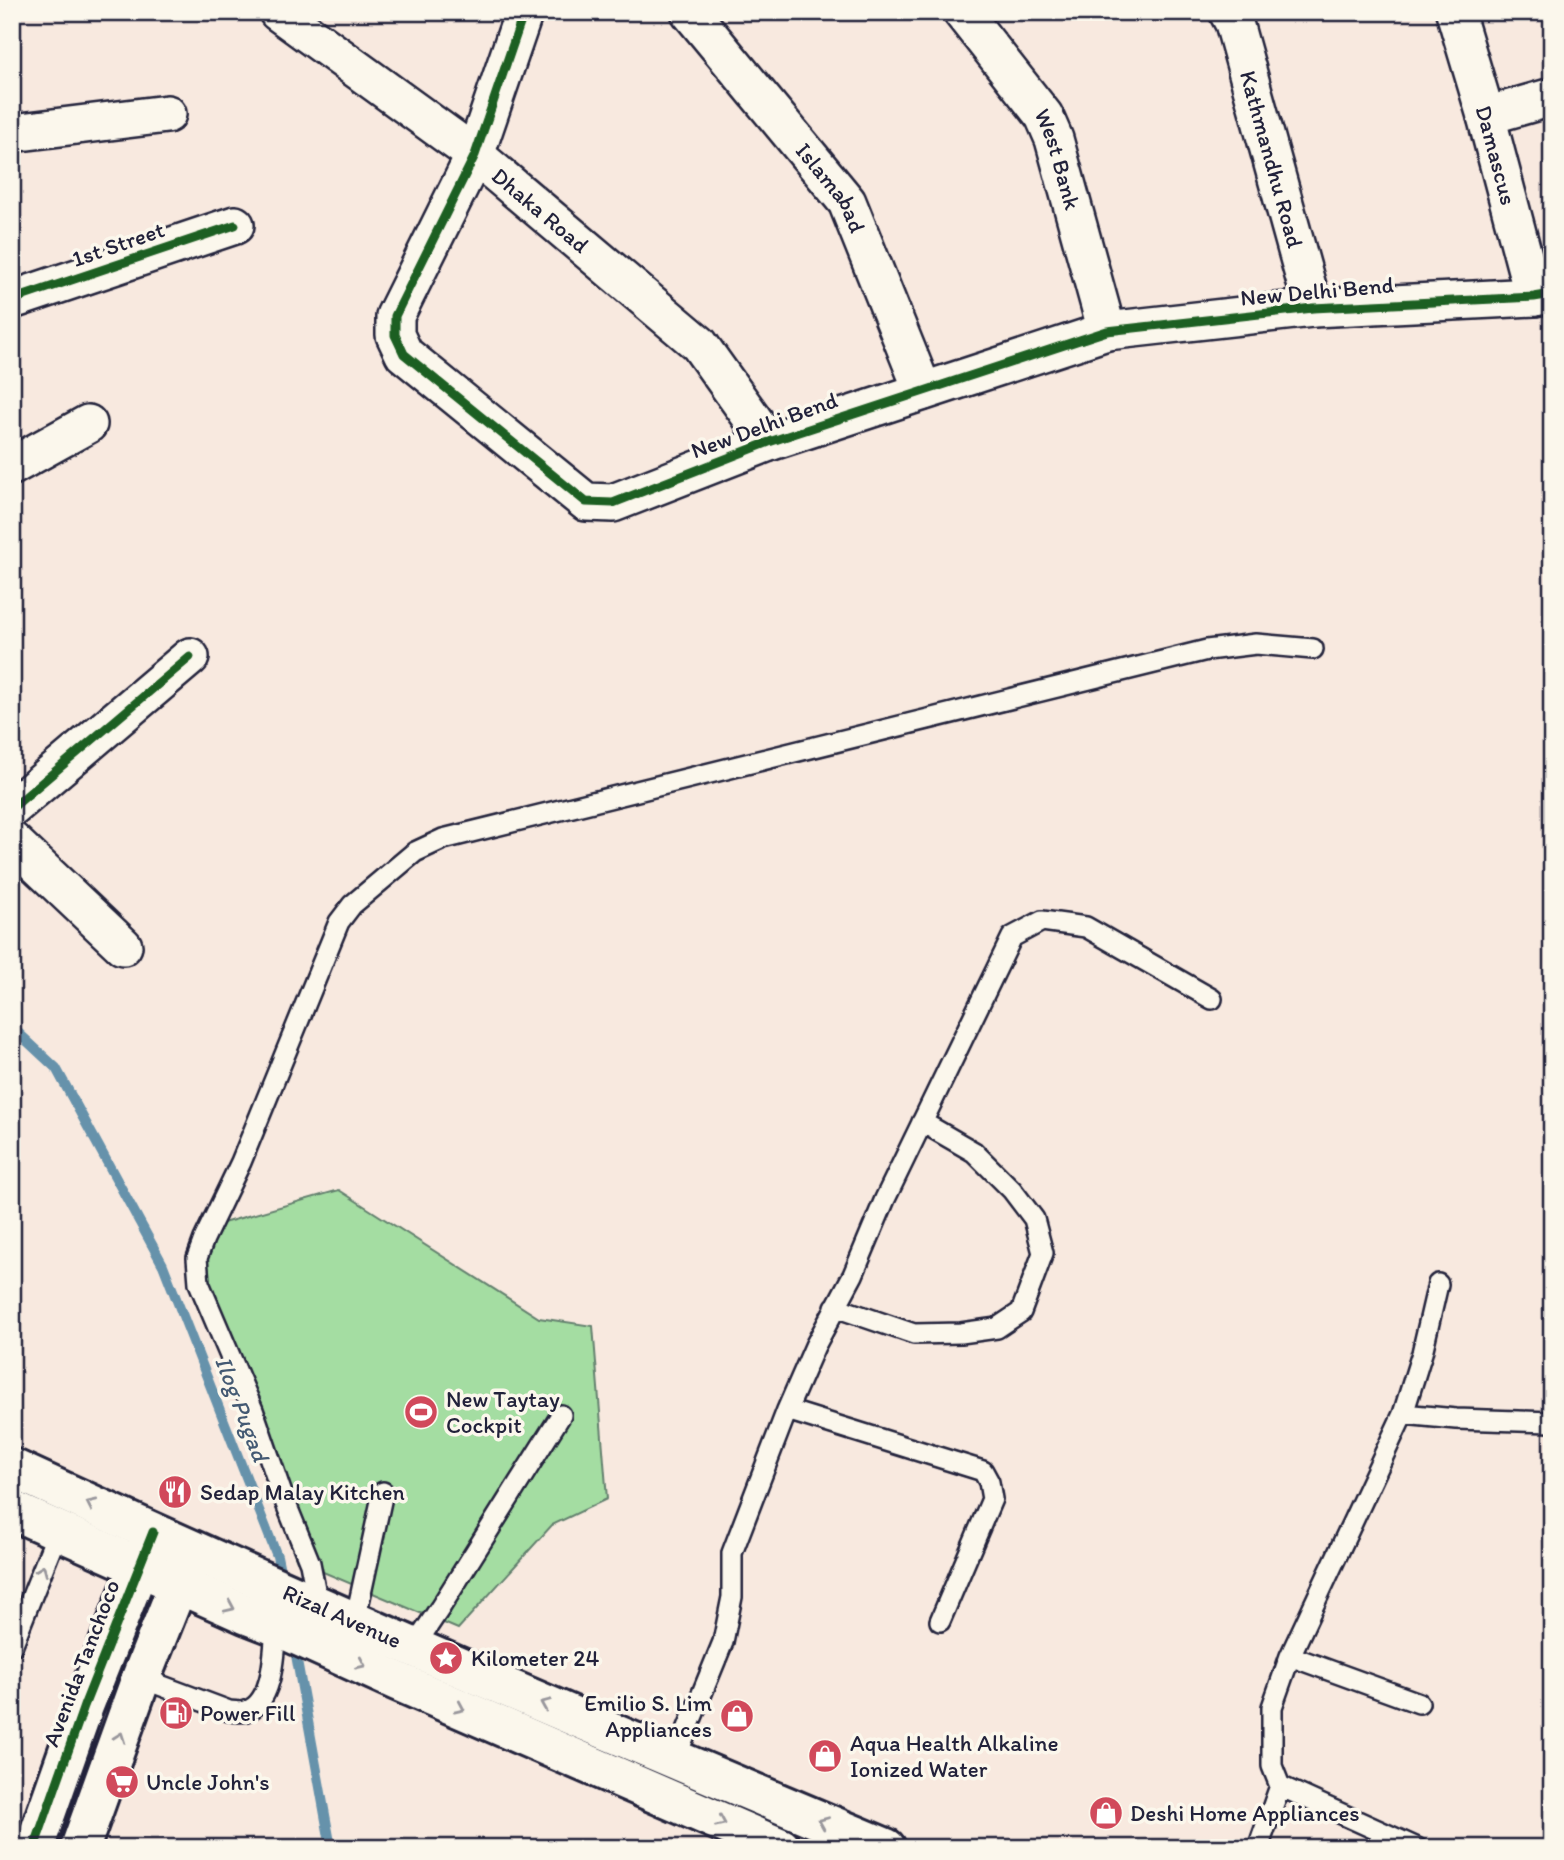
<svg xmlns="http://www.w3.org/2000/svg" width="1564" height="1860" font-family="Itim,sans-serif">
  <style>
    .green { fill: #a4dda2; stroke: #63806e; stroke-width: 2 }
    .lines { fill: none; stroke-linecap: round; stroke-linejoin: round }
    .stream { stroke: #6692ab; stroke-width: 10 }
    .lane-casing { stroke: #22223b; stroke-width: 24 }
    .street-casing { stroke: #22223b; stroke-width: 42 }
    .secondary-casing { stroke: #22223b; stroke-width: 44 }
    .primary-casing { stroke: #22223b; stroke-width: 44 }
    .lane { stroke: #fbf7ec; stroke-width: 19 }
    .street { stroke: #fbf7ec; stroke-width: 37 }
    .secondary { stroke: #fbf7ec; stroke-width: 38 }
    .primary { stroke: #fbf7ec; stroke-width: 38 }
    .cycleway-casing { stroke: #fbf7ec; stroke-width: 13 }
    .cycleway { stroke: #1b5e20; stroke-width: 9 }
    .oneway { stroke: #99979c }
    .labels { text-anchor: middle; stroke-width: 7; stroke-linejoin: round; paint-order: stroke }
    .street-label { font-size: 23px; fill: #22223b; stroke: #fbf7ec }
    .poi-label { font-size: 23px; fill: #22223b; stroke: #fbf7ec; text-anchor: start }
    .water-label { font-size: 24px; font-style: italic; fill: #445a73; stroke: #fbf7ec }
  </style>
  <rect width="100%" height="100%" fill="#f8e9df"/>
  <filter id="ink" filterUnits="userSpaceOnUse"><feTurbulence type="fractalNoise" baseFrequency=".0143" numOctaves="2"/><feDisplacementMap in="SourceGraphic" scale="14" xChannelSelector="R" yChannelSelector="G"/><feConvolveMatrix kernelMatrix="1 2 1 2 8 2 1 2 1" color-interpolation-filters="sRGB"/></filter>
  <g filter="url(#ink)">
    <path class="green" d="M339,1190L539,1318L593,1326L607,1499L552,1525L458,1629L297,1561L187,1265L223,1223Z"/>
    <g class="lines">
      <path class="stream" d="M12,1027L56,1068L163,1265L277,1556L282,1580
        M294,1644L331,1848"/>
      <g class="lane-casing">
        <path id="lane" d="M835,1307L914,1334L961,1333L997,1328L1021,1312L1043,1253L1034,1219L1012,1190L974,1152L922,1122
          M787,1410L983,1471L989,1482L992,1499L940,1621
          M1403,1414L1456,1419L1552,1422
          M318,1604L310,1563L282,1494L253,1410L199,1283L197,1258L204,1239L241,1162L339,922L352,905L415,852L443,839L1207,650L1256,644L1313,649
          M355,1621L383,1492
          M12,1646L58,1531
          M410,1653L440,1608L561,1415
          M1290,1656L1419,1703
          M141,1678L229,1711C235,1711 241,1713 246,1711C274,1703 274,1650 276,1626
          M673,1764L723,1642L732,1597V1553L787,1410L815,1346L853,1275L885,1199L1012,937L1042,921L1086,927L1212,999
          M1280,1786L1417,1848
          M1258,1848L1280,1786L1272,1766V1707L1290,1656L1403,1414L1422,1353L1438,1284"/>
      </g>
      <g class="street-casing">
        <g id="street">
          <path id="s1" d="M278,12L475,155L699,344L769,442"/>
          <path d="M524,12L475,155L395,316V335L404,354L586,502L613,503L769,442L1107,331L1313,308L1534,297L1552,294"/>
          <path id="s2" d="M690,12L847,202L923,391"/>
          <path id="s3" d="M962,12L1044,116L1054,139L1107,331"/>
          <path id="s4" d="M1228,12L1234,23L1313,308"/>
          <path id="s5" d="M1455,12L1486,116L1534,297"/>
          <path d="M1486,116L1552,97"/>
          <path d="M12,133L167,114"/>
          <path d="M12,300L235,225"/>
          <path d="M12,466L88,424"/>
          <path d="M12,808L190,657"/>
          <path d="M12,841L123,946"/>
        </g>
      </g>
      <g class="secondary-casing">
        <path id="secondary" d="M34,1848L84,1706L152,1535
          M80,1848L141,1678L190,1555"/>
      </g>
      <g class="primary-casing">
        <g id="primary">
          <path id="s6" d="M12,1468C301,1601 593,1726 886,1848"/>
          <path d="M12,1510L245,1614L276,1626L397,1681L781,1848"/>
        </g>
      </g>
      <use href="#lane" class="lane"/>
      <use href="#street" class="street"/>
      <use href="#secondary" class="secondary"/>
      <use href="#primary" class="primary"/>
      <g class="cycleway-casing">
        <path id="cycleway" d="M524,12L475,155L395,316V335L404,354L586,502L613,503L769,442L1107,331L1313,308L1534,297L1552,294
          M12,300L235,225
          M12,808L190,657
          M34,1848L84,1706L153,1532"/>
      </g>
      <use href="#cycleway" class="cycleway"/>
    </g>
    <defs><path id="oneway-chevron" d="M-2-3.5L2.5 0L-2 3.5" fill="none" stroke-width="1.6" stroke-linecap="round" stroke-linejoin="round" transform="scale(1.75)"/></defs>
    <g class="oneway">
      <use href="#oneway-chevron" transform="translate(91 1504) rotate(-155)"/>
      <use href="#oneway-chevron" transform="translate(42 1570) rotate(-68)"/>
      <use href="#oneway-chevron" transform="translate(230 1607) rotate(24)"/>
      <use href="#oneway-chevron" transform="translate(361 1664) rotate(24)"/>
      <use href="#oneway-chevron" transform="translate(545 1704) rotate(-157)"/>
      <use href="#oneway-chevron" transform="translate(460 1708) rotate(24)"/>
      <use href="#oneway-chevron" transform="translate(120 1737) rotate(-70)"/>
      <use href="#oneway-chevron" transform="translate(721 1822) rotate(24)"/>
      <use href="#oneway-chevron" transform="translate(823 1822) rotate(-157)"/>
    </g>
  </g>
  <defs>
    <g id="stadium-disc" transform="scale(1.75)"><circle r="9.5" fill="#d1495b" stroke="#fbf7ec"/><path d="M0-5a6.5 5 0 1 0 0 10a6.5 5 0 1 0 0-10ZM-3.5-1.8h7v3.6h-7Z" fill="#fff"/></g>
    <g id="restaurant-disc" transform="scale(1.75)"><circle r="9.5" fill="#d1495b" stroke="#fbf7ec"/><path d="M-5-6h1v4h1v-4h1v4h1v-4h1v5L-1.5 .5V6h-2V.5L-5-1ZM5-6V6H3V1.5H1.5Q1.5-4 5-6Z" fill="#fff"/></g>
    <g id="sight-disc" transform="scale(1.75)"><circle r="9.5" fill="#d1495b" stroke="#fbf7ec"/><path d="M0-6L1.8-2.2L6-1.7L2.9 1.2L3.7 5.4L0 3.3L-3.7 5.4L-2.9 1.2L-6-1.7L-1.8-2.2Z" fill="#fff"/></g>
    <g id="fuel-disc" transform="scale(1.75)"><circle r="9.5" fill="#d1495b" stroke="#fbf7ec"/><path d="M-5.5-6h7V0h2V4h1.3V-2.5L3-4.5l.8-.8L6-3V5H2.5V1h-1V6h-7ZM-4.2-4.7v3.2H.2V-4.7Z" fill="#fff"/></g>
    <g id="shop-disc" transform="scale(1.75)"><circle r="9.5" fill="#d1495b" stroke="#fbf7ec"/><path d="M-5-2.5h2.3a2.7 3.5 0 0 1 5.4 0H5L5.5 6h-11ZM-1.5-2.5h3a1.5 2.3 0 0 0-3 0Z" fill="#fff"/></g>
    <g id="supermarket-disc" transform="scale(1.75)"><circle r="9.5" fill="#d1495b" stroke="#fbf7ec"/><path d="M-6-5.5h2.5l.6 2H6L4.5 2H-2.5L-4.4-4H-6ZM-1.5 3.2a1.3 1.3 0 1 0 .1 0ZM3 3.2a1.3 1.3 0 1 0 .1 0Z" fill="#fff"/></g>
  </defs>
  <g fill-rule="evenodd">
    <use href="#stadium-disc" x="421" y="1412"/>
    <use href="#restaurant-disc" x="175" y="1492"/>
    <use href="#sight-disc" x="446" y="1658"/>
    <use href="#fuel-disc" x="176" y="1713"/>
    <use href="#shop-disc" x="737" y="1716"/>
    <use href="#shop-disc" x="825" y="1756"/>
    <use href="#supermarket-disc" x="122" y="1782"/>
    <use href="#shop-disc" x="1106" y="1813"/>
  </g>
  <g class="labels">
    <g class="street-label">
      <text dy="8" stroke="none"><textPath href="#s5" startOffset="149">Damascus</textPath></text>
      <text dy="8" stroke="none"><textPath href="#s4" startOffset="154">Kathmandhu Road</textPath></text>
      <text dy="8" stroke="none"><textPath href="#s3" startOffset="178">West Bank</textPath></text>
      <text dy="8" stroke="none"><textPath href="#s2" startOffset="226">Islamabad</textPath></text>
      <text dy="8" stroke="none"><textPath href="#s1" startOffset="329">Dhaka Road</textPath></text>
      <text transform="translate(118 244) rotate(-19)" y="8">1st Street</text>
      <text transform="translate(1317 291) rotate(-5)" y="8">New Delhi Bend</text>
      <text transform="translate(764 425) rotate(-20)" y="8">New Delhi Bend</text>
      <text dy="8" stroke="none"><textPath href="#s6" startOffset="362">Rizal Avenue</textPath></text>
      <text transform="translate(81 1663) rotate(-69)" y="8">Avenida Tanchoco</text>
    </g>
    <g class="poi-label">
      <text x="446" y="1407">New Taytay<tspan x="446" dy="26">Cockpit</tspan></text>
      <text x="200" y="1500">Sedap Malay Kitchen</text>
      <text x="471" y="1666">Kilometer 24</text>
      <text x="712" y="1711" text-anchor="end">Emilio S. Lim<tspan x="712" dy="26">Appliances</tspan></text>
      <text x="200" y="1721">Power Fill</text>
      <text x="850" y="1751">Aqua Health Alkaline<tspan x="850" dy="26">Ionized Water</tspan></text>
      <text x="146" y="1790">Uncle John's</text>
      <text x="1130" y="1821">Deshi Home Appliances</text>
    </g>
    <g class="water-label">
      <text transform="translate(242 1409) rotate(69)" y="8">Ilog Pugad</text>
    </g>
  </g>
  <rect width="1564" height="1860" fill="none" stroke="#fbf7ec" stroke-width="42"/>
  <rect x="21" y="21" width="1522" height="1818" fill="none" stroke="#22223b" stroke-width="2.5" filter="url(#ink)"/>
</svg>
